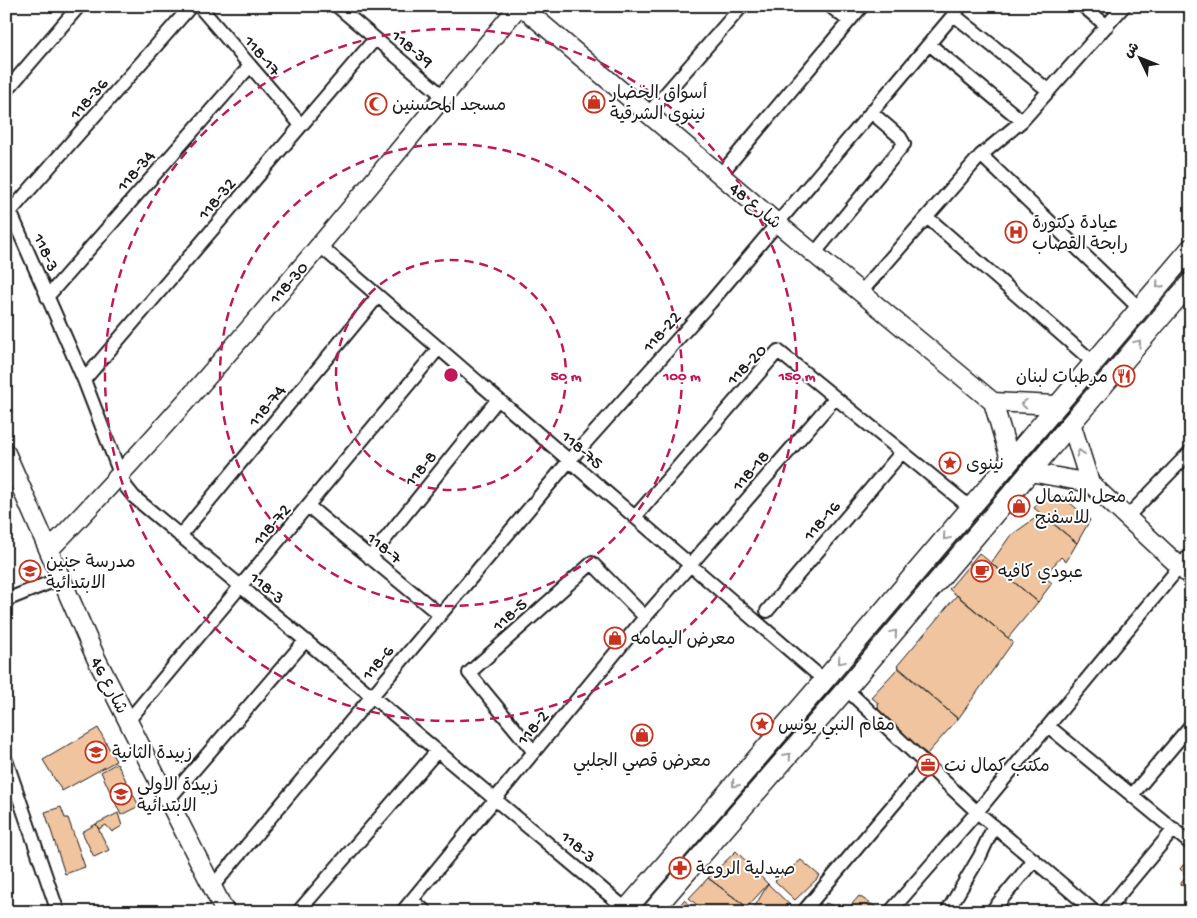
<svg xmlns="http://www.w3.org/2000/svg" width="1197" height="918" font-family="'Gochi Hand','Playpen Sans Arabic',sans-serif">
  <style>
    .building { fill: #efc49e; stroke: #1c1c1c }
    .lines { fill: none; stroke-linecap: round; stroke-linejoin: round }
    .street-casing { stroke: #1c1c1c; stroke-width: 16 }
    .secondary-casing { stroke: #1c1c1c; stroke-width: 21 }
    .primary-casing { stroke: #1c1c1c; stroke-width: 22 }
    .street { stroke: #fff; stroke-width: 12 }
    .secondary { stroke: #fff; stroke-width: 18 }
    .primary { stroke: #fff; stroke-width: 19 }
    .oneway { stroke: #999 }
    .ring { fill: none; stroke: #c2185b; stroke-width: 2.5; stroke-dasharray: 9 6 }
    .labels { text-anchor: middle; stroke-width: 4; stroke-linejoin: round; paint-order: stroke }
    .street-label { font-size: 18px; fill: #1c1c1c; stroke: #fff }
    .poi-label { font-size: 18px; fill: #1c1c1c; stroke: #fff; text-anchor: start }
    .centre { fill: #c2185b; stroke: #fff; stroke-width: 2.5 }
    .ring-label { font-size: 15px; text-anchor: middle; font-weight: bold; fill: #c2185b; stroke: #fff; stroke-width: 4; stroke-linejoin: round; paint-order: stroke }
  </style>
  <rect width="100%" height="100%" fill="#fff"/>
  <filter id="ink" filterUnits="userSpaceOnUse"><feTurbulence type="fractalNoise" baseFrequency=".02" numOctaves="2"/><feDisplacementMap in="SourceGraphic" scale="10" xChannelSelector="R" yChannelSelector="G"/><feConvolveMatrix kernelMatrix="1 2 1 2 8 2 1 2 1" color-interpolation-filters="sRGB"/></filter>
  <g filter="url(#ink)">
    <path class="building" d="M1062,496L1090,520L1077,543L1034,508L1042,498Z
      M1041,514L1077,543L1066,562L1061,557L1044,576L1052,583L1038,602L991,563L1010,536Z
      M979,553L1038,602L1008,638L949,589Z
      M957,595L1013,642L958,719L897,666Z
      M898,668L958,719L927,754L879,718L878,703L871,697Z
      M98,728L116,761L62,791L43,760Z
      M117,763L139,806L121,815L101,772Z
      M61,807L65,818H68L85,867L65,874L45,812Z
      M118,813L122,826L112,832L106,825L99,829L96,824Z
      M96,824L109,850L94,857L82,832Z
      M736,851L768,884L747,907L708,878Z
      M801,860L820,876L795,900L775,881Z
      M1183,865L1191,870V888L1180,885L1185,877L1189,878L1180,869Z
      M708,878L747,907L742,912H705L689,898Z
      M768,884L791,906L787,912L752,911Z
      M859,896L877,908L873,912H845Z
      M684,900L698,912H675Z
      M826,903L840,909L837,912H818Z"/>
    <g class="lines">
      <g class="street-casing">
        <path id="street" d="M199,6L301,125
          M337,6L443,96
          M830,6L849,21
          M1083,6L1107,26
          M954,15L1049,91
          M929,44L1022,121
          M6,91L79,6
          M648,114L742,6
          M981,155L1139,308
          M720,175L862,6
          M6,202L84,380L121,476L126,487L134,497L626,909
          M10,212L191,6
          M927,217L1093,362
          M319,245L824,680
          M814,254L904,144L900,137L871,112
          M861,292L981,155L1022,121L1124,6
          M47,297L250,66
          M84,380L375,39
          M308,506L440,615
          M635,517L778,351L971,508
          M1126,518L1191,451
          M180,536L378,296
          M370,558L498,399
          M6,600L61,578
          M767,611L902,452
          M846,689L977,812L1095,912
          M128,721L439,348
          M1048,726L1191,844
          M534,752L469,673L592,563L645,617
          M6,760L58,912
          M1132,795L1191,725
          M168,800L305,641
          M212,887L569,461L710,303L961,6
          M412,900L426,912
          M298,912L437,751
          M402,912L645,617L835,398
          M803,912L926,766
          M890,912L977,812L1191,553
          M947,912L980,856L994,826
          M991,912L1034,860
          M1105,912L1174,829"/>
      </g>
      <g class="secondary-casing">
        <path id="secondary" d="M521,6L777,223L993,402
          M993,402L1056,405
          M993,402L1010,459
          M1071,423L1090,483L1191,577
          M6,453L96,658L225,912
          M1030,472L1090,483
          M49,550C215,378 365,190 519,6"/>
      </g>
      <g class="primary-casing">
        <path id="primary" d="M624,912L828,676L1191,248
          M652,912L846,689L1191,282"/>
      </g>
      <use href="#street" class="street"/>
      <use href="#secondary" class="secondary"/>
      <use href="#primary" class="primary"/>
    </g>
    <defs><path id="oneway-chevron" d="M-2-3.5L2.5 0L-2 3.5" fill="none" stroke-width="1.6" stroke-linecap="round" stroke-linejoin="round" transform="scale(1.25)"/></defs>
    <g class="oneway">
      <use href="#oneway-chevron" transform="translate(1159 285) rotate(131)"/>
      <use href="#oneway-chevron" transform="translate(1138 343) rotate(-50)"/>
      <use href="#oneway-chevron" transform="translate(1024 404) rotate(-177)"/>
      <use href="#oneway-chevron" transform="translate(1080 453) rotate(-107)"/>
      <use href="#oneway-chevron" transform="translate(946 537) rotate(130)"/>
      <use href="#oneway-chevron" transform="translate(894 633) rotate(-50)"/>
      <use href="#oneway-chevron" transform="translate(841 661) rotate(130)"/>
      <use href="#oneway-chevron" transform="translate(788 756) rotate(-49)"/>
      <use href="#oneway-chevron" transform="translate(735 784) rotate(131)"/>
    </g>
  </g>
  <g class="ring">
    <circle cx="451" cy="375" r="115"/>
    <circle cx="451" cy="375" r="231"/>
    <circle cx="451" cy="375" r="346"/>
  </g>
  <defs>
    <g id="shop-ring" transform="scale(1.125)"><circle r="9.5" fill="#fff" stroke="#c8321e" stroke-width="1.5"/><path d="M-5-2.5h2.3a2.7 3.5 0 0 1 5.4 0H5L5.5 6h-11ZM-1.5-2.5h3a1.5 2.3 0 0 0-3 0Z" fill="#c8321e"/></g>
    <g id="mosque-ring" transform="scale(1.125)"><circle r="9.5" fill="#fff" stroke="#c8321e" stroke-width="1.5"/><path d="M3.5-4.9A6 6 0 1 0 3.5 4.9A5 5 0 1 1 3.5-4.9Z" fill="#c8321e"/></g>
    <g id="hospital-ring" transform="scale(1.125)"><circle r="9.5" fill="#fff" stroke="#c8321e" stroke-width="1.5"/><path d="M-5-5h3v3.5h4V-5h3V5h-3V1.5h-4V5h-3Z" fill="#c8321e"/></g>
    <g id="restaurant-ring" transform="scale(1.125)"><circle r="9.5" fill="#fff" stroke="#c8321e" stroke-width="1.5"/><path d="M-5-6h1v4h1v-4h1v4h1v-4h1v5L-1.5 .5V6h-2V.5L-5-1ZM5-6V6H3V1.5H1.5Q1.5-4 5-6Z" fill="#c8321e"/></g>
    <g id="sight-ring" transform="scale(1.125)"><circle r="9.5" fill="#fff" stroke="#c8321e" stroke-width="1.5"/><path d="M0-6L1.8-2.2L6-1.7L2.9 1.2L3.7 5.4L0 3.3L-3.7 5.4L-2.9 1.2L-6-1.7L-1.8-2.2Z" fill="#c8321e"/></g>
    <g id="school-ring" transform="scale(1.125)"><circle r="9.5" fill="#fff" stroke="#c8321e" stroke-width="1.5"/><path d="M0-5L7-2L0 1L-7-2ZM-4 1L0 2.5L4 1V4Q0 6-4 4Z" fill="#c8321e"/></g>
    <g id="cafe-ring" transform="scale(1.125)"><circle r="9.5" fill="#fff" stroke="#c8321e" stroke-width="1.5"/><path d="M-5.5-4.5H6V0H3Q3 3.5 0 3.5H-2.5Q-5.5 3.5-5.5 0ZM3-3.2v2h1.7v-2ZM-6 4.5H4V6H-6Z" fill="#c8321e"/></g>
    <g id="office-ring" transform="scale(1.125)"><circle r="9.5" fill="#fff" stroke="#c8321e" stroke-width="1.5"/><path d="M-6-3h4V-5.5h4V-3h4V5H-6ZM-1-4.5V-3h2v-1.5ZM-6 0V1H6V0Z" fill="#c8321e"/></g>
    <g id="pharmacy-ring" transform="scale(1.125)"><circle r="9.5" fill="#fff" stroke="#c8321e" stroke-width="1.5"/><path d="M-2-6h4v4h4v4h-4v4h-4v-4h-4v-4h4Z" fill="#c8321e"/></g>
  </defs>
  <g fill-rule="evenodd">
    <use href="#shop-ring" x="594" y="102"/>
    <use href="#mosque-ring" x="376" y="104"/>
    <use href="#hospital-ring" x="1016" y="232"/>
    <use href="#restaurant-ring" x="1124" y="376"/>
    <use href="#sight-ring" x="950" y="463"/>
    <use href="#shop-ring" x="1019" y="506"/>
    <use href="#school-ring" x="30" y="571"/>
    <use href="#cafe-ring" x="982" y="571"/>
    <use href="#shop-ring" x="615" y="638"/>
    <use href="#sight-ring" x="762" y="724"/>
    <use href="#shop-ring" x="642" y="735"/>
    <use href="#school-ring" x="96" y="752"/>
    <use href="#office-ring" x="928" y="765"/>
    <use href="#school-ring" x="121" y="794"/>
    <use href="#pharmacy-ring" x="680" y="868"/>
  </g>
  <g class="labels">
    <g class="street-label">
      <text transform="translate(413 48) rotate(40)" y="6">118-39</text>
      <text transform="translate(263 55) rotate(50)" y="6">118-17</text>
      <text transform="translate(88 98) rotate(-49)" y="6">118-36</text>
      <text transform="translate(135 170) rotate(-49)" y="6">118-34</text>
      <text transform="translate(216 198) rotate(-50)" y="6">118-32</text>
      <text transform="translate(756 205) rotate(40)" y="6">شارع 48</text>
      <text transform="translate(47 252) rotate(66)" y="6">118-3</text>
      <text transform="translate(288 282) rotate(-49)" y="6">118-30</text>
      <text transform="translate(661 331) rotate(-48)" y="6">118-22</text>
      <text transform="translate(746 364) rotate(-46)" y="6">118-20</text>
      <text transform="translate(266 405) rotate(-51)" y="6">118-74</text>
      <text transform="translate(583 449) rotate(41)" y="6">118-75</text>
      <text transform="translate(420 468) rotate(-51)" y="6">118-8</text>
      <text transform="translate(750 470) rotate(-49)" y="6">118-18</text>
      <text transform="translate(821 520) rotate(-49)" y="6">118-16</text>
      <text transform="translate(271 524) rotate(-50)" y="6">118-72</text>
      <text transform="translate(385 547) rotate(39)" y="6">118-7</text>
      <text transform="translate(268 587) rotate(40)" y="6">118-3</text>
      <text transform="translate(509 614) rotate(-42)" y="6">118-5</text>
      <text transform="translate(377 662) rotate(-50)" y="6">118-6</text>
      <text transform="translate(110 685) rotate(63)" y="6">شارع 46</text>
      <text transform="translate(532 727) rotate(-50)" y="6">118-2</text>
      <text transform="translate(579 846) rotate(40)" y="6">118-3</text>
    </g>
    <g class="poi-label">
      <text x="610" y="98">أسواق الخضار<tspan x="610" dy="21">نينوى الشرقية</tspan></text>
      <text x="392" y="110">مسجد المحسنين</text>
      <text x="1032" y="228">عيادة دكتورة<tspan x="1032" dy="21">رابحة القصاب</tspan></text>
      <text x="1108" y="382" text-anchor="end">مرطبات لبنان</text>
      <text x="966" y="469">نينوى</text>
      <text x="1035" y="502">محل الشمال<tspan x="1035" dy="21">للاسفنج</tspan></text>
      <text x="46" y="567">مدرسة جنين<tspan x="46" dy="21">الابتدائية</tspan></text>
      <text x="998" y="577">عبودي كافيه</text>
      <text x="631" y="644">معرض اليمامه</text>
      <text x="778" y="730">مقام النبي يونس</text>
      <text x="112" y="758">زبيدة الثانية</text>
      <text x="642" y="766" text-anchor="middle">معرض قصي الجلبي</text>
      <text x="944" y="771">مكتب كمال نت</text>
      <text x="137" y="790">زبيدة الاولى<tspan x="137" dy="21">الابتدائية</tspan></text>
      <text x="696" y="874">صيدلية الروعة</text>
    </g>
  </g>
  <circle cx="451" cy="375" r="8" class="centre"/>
  <g class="ring-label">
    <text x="566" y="380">50 m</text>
    <text x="682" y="380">100 m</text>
    <text x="797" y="380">150 m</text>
  </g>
  <rect width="1197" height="918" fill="none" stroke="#fff" stroke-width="25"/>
  <rect x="12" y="12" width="1172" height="893" fill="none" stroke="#1c1c1c" stroke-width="2" filter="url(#ink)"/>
  <g transform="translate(1140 58) rotate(313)" stroke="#ffffff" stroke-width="4" paint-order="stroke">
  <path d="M0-4L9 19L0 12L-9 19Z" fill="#1c1c1c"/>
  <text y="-8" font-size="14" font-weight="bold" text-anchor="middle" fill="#1c1c1c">ش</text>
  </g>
</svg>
